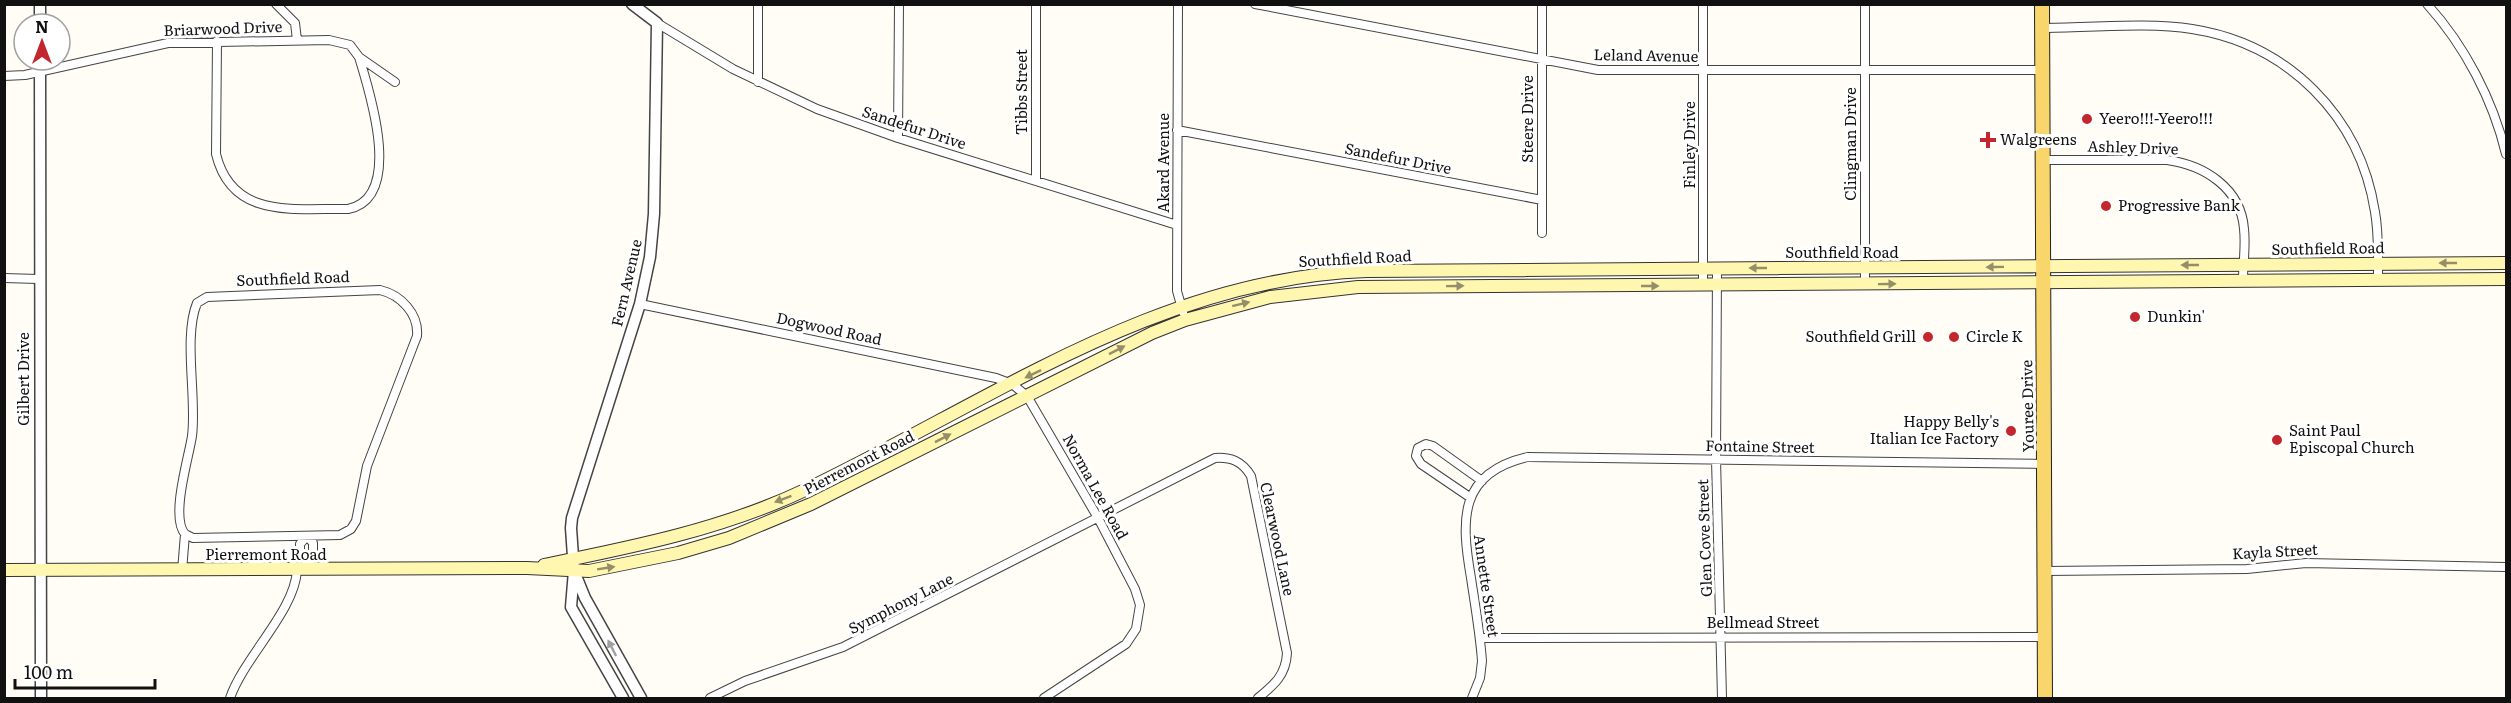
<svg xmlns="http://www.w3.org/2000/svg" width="2511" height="703" font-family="Literata,serif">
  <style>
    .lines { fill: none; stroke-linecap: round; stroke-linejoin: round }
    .minor-casing { stroke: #444; stroke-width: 10 }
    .tertiary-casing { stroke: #444; stroke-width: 13 }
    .secondary-casing { stroke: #333; stroke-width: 14 }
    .primary-casing { stroke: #222; stroke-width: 16 }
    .minor { stroke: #fff; stroke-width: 8 }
    .tertiary { stroke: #fff; stroke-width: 10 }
    .secondary { stroke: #fff6b0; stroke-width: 12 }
    .primary { stroke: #f9d66b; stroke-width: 14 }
    .oneway { fill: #948f68 }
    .oneway2 { fill: #a0a0a0 }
    .poi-dot { fill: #c4262e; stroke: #fff; stroke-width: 2 }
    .labels { text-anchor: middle; stroke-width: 6; stroke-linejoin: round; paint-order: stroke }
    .street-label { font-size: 15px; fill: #111; stroke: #fff }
    .poi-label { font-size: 15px; fill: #111; stroke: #fff; text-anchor: start }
  </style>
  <rect width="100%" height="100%" fill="#fffdf5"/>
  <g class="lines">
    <g class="minor-casing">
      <path id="minor" d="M276,4L295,23L297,40
        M1178,4L1177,291L1183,312
        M1255,4L1598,70H2043
        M1542,4V233
        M1865,4V284
        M2427,4C2465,46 2493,100 2506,154
        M657,23L733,69L817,109L898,138L1177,225
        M2042,28C2088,28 2149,22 2192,29C2288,44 2360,116 2375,212C2379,234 2378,257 2378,280
        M217,41L216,154C232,220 295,208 348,209C404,198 370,93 359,57
        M4,76L25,75L168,43L329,40L350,45L359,57L395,82
        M758,82V4
        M1177,130L1542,200
        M898,138L899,4
        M2043,160H2167C2204,165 2241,188 2244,229C2246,246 2243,263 2243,280
        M1036,180V4
        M1717,268L1716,459L1722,698
        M4,278L38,279
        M1703,286V4
        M380,290C401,295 419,314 417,336L367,466L356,521L351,529L340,535L193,538L185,534C170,517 189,457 192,436C197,398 183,337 197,303L207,297Z
        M640,304L996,378L1012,384L1027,396L1098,518L1135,589L1140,605L1136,629L1126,644L1044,698
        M1471,498L1421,464L1416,456L1418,448L1426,444L1433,446L1482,481
        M307,562L300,556V544L307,536L313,543V556L307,562V570
        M182,571L185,534
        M2045,571L2247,569L2306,563L2506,567
        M1480,638L2045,637
        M230,698C244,657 295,611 297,570
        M710,698L745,681L843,647L1215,458C1231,457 1242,461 1251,476L1287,653C1286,675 1274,685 1258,698
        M1472,698L1480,678L1482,661C1480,633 1475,605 1471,578C1461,520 1458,473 1528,457L2045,464"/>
    </g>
    <g class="tertiary-casing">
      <path id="tertiary" d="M40,24V4
        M40,60L41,698
        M574,571L585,598L641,698
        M623,698L571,607L574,571L571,528L572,518L640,304L650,257L654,214L657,23L632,4"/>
    </g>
    <g class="secondary-casing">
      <path id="secondary" d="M544,565C633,547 723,529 805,490C988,403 1157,278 1367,271L2506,263
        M4,570L527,568L589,571L678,553L729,538L811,504L1152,333L1185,320L1270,297L1358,287L2506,279"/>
    </g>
    <g class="primary-casing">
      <path id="primary" d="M2042,4L2045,698"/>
    </g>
    <use href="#minor" class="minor"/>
    <use href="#tertiary" class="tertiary"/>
    <use href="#secondary" class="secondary"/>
    <use href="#primary" class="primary"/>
  </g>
  <defs><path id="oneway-solid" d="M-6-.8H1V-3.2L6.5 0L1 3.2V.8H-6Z" transform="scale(1.5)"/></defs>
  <g class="oneway">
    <use href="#oneway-solid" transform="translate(2448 263) rotate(180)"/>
    <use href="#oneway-solid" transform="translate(2190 265) rotate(180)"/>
    <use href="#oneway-solid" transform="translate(1995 267) rotate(179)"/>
    <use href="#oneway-solid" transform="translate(1758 268) rotate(180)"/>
    <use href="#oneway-solid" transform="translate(1887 284) rotate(-1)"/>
    <use href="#oneway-solid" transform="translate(1455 286) rotate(-1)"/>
    <use href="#oneway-solid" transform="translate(1650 286)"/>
    <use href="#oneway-solid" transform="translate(1241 304) rotate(-14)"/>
    <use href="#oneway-solid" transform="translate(1117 350) rotate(-27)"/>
    <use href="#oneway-solid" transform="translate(1033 374) rotate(154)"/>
    <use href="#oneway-solid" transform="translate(943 438) rotate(-27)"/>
    <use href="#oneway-solid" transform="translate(783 499) rotate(159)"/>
    <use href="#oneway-solid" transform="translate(606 568) rotate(-9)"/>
  </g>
  <use class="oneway2" href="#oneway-solid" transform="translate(612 648) rotate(-117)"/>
  <g class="poi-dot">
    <circle cx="2087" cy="119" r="6"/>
    <path d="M1985 131h6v6h6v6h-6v6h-6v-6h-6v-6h6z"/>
    <circle cx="2106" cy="206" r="6"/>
    <circle cx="2135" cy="317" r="6"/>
    <circle cx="1928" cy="337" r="6"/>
    <circle cx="1954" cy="337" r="6"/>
    <circle cx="2011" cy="431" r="6"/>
    <circle cx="2277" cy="440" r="6"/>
  </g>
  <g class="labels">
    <g class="street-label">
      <text transform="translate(223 29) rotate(-2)" y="5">Briarwood Drive</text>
      <text transform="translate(1646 56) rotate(1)" y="5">Leland Avenue</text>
      <text transform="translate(1022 92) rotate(-90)" y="5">Tibbs Street</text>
      <text transform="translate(1528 119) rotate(-90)" y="5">Steere Drive</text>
      <text transform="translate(914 128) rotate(18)" y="5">Sandefur Drive</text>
      <text transform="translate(1851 144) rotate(-90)" y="5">Clingman Drive</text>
      <text transform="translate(1690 145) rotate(-90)" y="5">Finley Drive</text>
      <text transform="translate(2133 148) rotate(2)" y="5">Ashley Drive</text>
      <text transform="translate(1398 159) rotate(11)" y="5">Sandefur Drive</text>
      <text transform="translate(1164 163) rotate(-90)" y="5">Akard Avenue</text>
      <text transform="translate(2328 249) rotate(-1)" y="5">Southfield Road</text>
      <text x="1842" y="258">Southfield Road</text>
      <text transform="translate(1355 259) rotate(-3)" y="5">Southfield Road</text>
      <text transform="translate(293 279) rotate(-2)" y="5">Southfield Road</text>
      <text transform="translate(627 283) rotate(-77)" y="5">Fern Avenue</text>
      <text transform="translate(829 329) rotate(12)" y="5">Dogwood Road</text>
      <text transform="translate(24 379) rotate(-90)" y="5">Gilbert Drive</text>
      <text transform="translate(2028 406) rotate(-91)" y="5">Youree Drive</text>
      <text transform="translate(1760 447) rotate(1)" y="5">Fontaine Street</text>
      <text transform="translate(859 463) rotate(-27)" y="5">Pierremont Road</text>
      <text transform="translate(1095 487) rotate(61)" y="5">Norma Lee Road</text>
      <text transform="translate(1705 538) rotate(-92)" y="5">Glen Cove Street</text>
      <text transform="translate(1277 539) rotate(78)" y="5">Clearwood Lane</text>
      <text transform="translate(2275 552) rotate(-3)" y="5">Kayla Street</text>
      <text x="266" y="560">Pierremont Road</text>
      <text transform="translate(1486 586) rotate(82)" y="5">Annette Street</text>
      <text transform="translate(901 604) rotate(-27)" y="5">Symphony Lane</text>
      <text x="1763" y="628">Bellmead Street</text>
    </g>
    <g class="poi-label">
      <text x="2099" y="124">Yeero!!!-Yeero!!!</text>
      <text x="2000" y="145">Walgreens</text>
      <text x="2118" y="211">Progressive Bank</text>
      <text x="2147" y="322">Dunkin'</text>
      <text x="1916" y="342" text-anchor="end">Southfield Grill</text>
      <text x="1966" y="342">Circle K</text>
      <text x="1999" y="427" text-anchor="end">Happy Belly's<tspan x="1999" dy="17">Italian Ice Factory</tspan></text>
      <text x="2289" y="436">Saint Paul<tspan x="2289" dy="17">Episcopal Church</tspan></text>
    </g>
  </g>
  <rect width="2511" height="703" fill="none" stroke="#111111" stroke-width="12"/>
  <g transform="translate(42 42)"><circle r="28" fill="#ffffff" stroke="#a0a0a0" stroke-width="1.5"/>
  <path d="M0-4.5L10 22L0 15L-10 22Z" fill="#c4262e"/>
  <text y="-9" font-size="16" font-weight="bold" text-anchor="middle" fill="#111111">N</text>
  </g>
  <path d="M15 679v9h140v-9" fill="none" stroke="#111111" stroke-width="3"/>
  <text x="24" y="679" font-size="18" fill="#111111" stroke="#ffffff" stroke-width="4.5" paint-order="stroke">100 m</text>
</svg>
